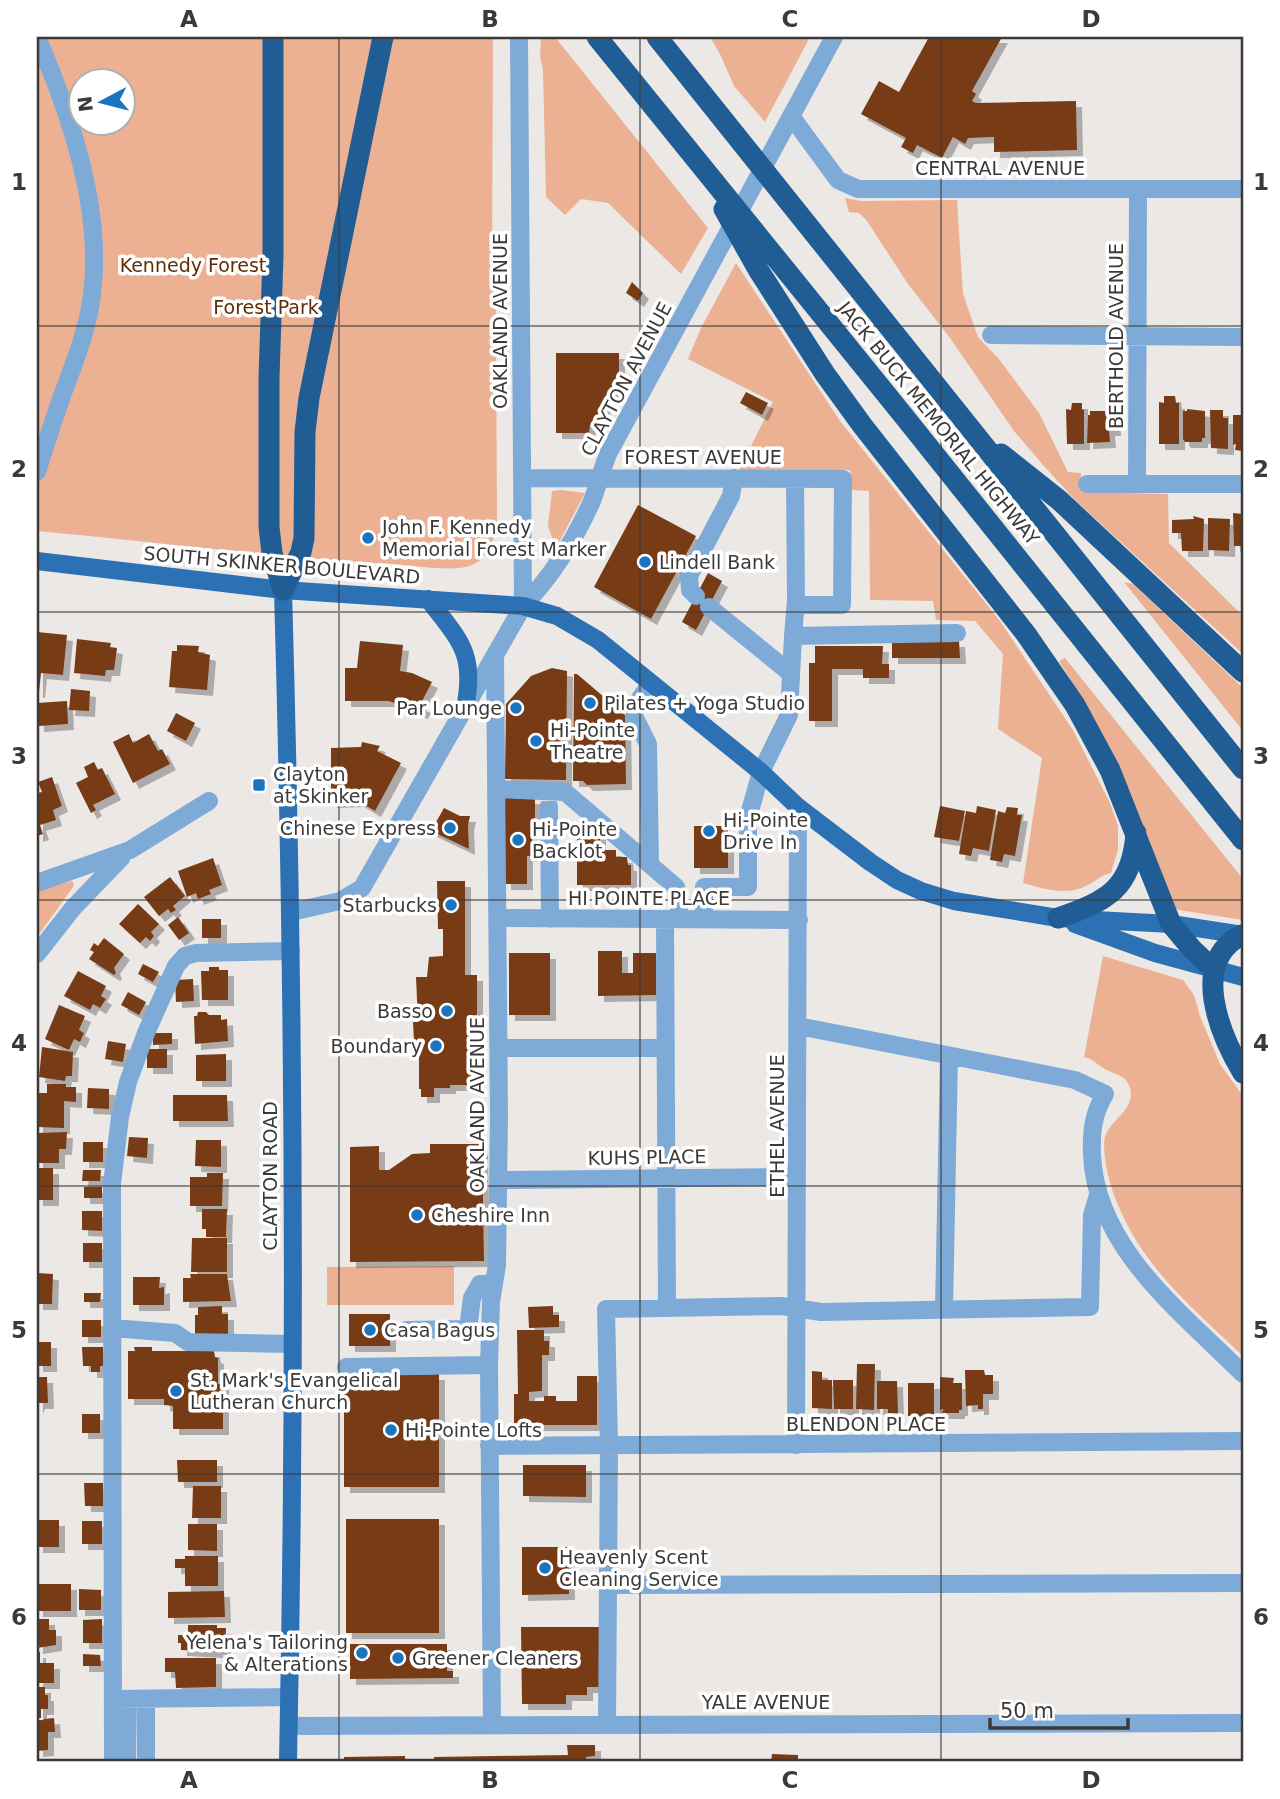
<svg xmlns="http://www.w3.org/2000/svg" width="1280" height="1799" font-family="'DejaVu Sans',sans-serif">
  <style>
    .green { fill: #ecb193; fill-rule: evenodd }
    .building { fill: #773b16; filter: url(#shadow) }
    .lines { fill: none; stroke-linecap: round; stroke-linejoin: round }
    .minor { stroke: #7eaad8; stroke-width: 18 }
    .major { stroke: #2b71b3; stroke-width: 18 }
    .highway { stroke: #215d95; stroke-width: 21 }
    .grid { fill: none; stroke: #3c3a39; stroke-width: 2; stroke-opacity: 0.55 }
    .poi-dot { fill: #1a74c1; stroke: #fff; stroke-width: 2.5 }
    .labels { text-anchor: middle; stroke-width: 7; stroke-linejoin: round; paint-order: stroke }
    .street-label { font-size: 19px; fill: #3c3a39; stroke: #fff }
    .park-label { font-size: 19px; fill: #612b06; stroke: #fff }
    .poi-label { font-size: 19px; fill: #3c3a39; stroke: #fff; text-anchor: start }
    .neatline { fill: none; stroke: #3c3a39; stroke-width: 2.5 }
    .grid-label { font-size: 23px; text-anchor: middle; font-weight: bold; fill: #3c3a39 }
  </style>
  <defs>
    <filter id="shadow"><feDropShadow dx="6" dy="6" stdDeviation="0" flood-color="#0004"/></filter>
  </defs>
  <rect width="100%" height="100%" fill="#ece8e6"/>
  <path class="green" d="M37,37H493L492,266L496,312L497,526C494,542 488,558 472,565C454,573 413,565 392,564C273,557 155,542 37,531ZM80,80H122V122H80Z
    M541,37H555L708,228L681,274L608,203L581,199L565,215L546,197L543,70L540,57Z
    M710,37H810L765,122L734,86L720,54Z
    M845,198L861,201L957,200L963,294L978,337L999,359L1039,413L1068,472L1081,473L1082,492L1168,494L1169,543L1243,616V654L1077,502L1043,465L1014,431L950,338L908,284L867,221L859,213L849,212Z
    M736,263L840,421L1000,621L1073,730L1110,803L1118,826V849L1111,873C1102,874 1095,882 1086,886C1066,896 1044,889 1023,883L1042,758L998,729L1003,654L975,621L936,620L933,601L870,600L869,491L851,490L850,470H739L773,402L688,359L701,328Z
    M561,490L585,493L556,548L548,526L552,491Z
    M1124,582L1133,584L1243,688V731Z
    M1065,658L1243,879V920L1179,910L1172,907C1143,816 1110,742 1059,661Z
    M72,881L74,883L73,887L37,937V889Z
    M1103,956L1183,980L1194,995L1200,1016L1220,1064L1243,1096V1356C1194,1309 1145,1270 1118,1205C1110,1186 1104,1164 1104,1143C1105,1120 1136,1113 1130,1088C1126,1073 1112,1075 1102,1067C1095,1063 1093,1059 1084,1057Z
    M454,1266V1305H327V1267Z"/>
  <path class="building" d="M929,37H1002L972,91L976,94L972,101L976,103L1076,101L1077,150L994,152V137L968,138L965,144L953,137L942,158L917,145L913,153L901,147L906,138L861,114L879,81L899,92Z
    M632,282L643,293L638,301L626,293Z
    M556,353H619V381L595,425H590L589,433H556Z
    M746,392L768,403L762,415L740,403Z
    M1164,396H1175L1176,403H1179V444H1159V402L1164,403Z
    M1072,403H1082V410L1084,409V444H1067L1066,409L1071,410Z
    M1187,409L1205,411V438H1202V442H1185L1183,439V411H1187Z
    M1210,410H1223V418H1228V449L1211,448Z
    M1090,411H1105L1106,415H1114L1115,430H1109L1110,442L1087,443L1088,415H1090Z
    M1233,415H1243V451L1235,450L1236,444L1233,445Z
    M638,505L696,536L651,619L594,587Z
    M1233,513L1243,514V546H1234Z
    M1193,516L1204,519L1203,551H1182L1181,533H1172V520L1194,519Z
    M1208,518L1230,519L1229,551L1208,550Z
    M708,573L722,581L696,630L682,622Z
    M37,632L67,635L63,675L41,673L39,692H37Z
    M77,639L111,643L110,647L117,648L114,670H106L105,676L74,673Z
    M360,641L403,645L400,671L412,673L432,682L420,705L425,707L422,713L389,701H345V668H357Z
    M959,641L960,658H892V642Z
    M177,645L199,646L198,652L210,655L207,690L169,687L172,651H177Z
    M815,646H883L882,664H889V678H863V669H832V721H809V663H815Z
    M552,668L567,671L566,780L505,779L506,704L531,676Z
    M574,674H577L625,715L626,784L587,785L583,781H573Z
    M71,689L90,691L89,711L69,710Z
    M67,701L68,724L38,726L37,703Z
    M176,713L195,723L186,741L167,731Z
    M129,734L133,743L149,734L158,751L162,749L170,764L133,783L113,742Z
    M362,742L380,746L377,751L401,763L375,811L358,801L331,802V748L361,747Z
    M94,762L98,770L102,768L115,794L93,805L96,810L91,813L76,783L88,777L84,767Z
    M52,777L62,806L53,810L56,820L40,825L43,834L37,836V793L42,792L38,782Z
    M505,798H535V824H532V856H527V884H505Z
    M940,806L965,811L959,841L934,837Z
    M977,806L996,810L989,851L973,848L971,856L959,854L966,811L976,813Z
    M1007,807L1018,808L1017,815H1022L1015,856L1004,854L1002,862L990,860L998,811L1005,813Z
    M444,808L460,816H470L468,825L469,849L431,831Z
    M694,826H728V868H694Z
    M579,832H600V850H616V857H627L628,865H631V885H577V835H579Z
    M213,858L222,885L209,890L211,894L198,899L196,893L187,897L178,871Z
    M170,877L185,896L173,906L176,910L171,913L168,909L159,916L144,897Z
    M437,881H465V975H477V1024L472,1023L473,1085H450V1088H434V1097H421V1089H419V1041H414L413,1022H418L416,977H427L429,957L443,956V929H438Z
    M138,904L159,924L151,932L154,936L150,941L146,937L140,943L119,924Z
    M178,917L189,933L179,940L168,925Z
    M202,919H221V938H202Z
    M104,938L124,954L114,968L116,973L114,975L89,959L94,952L90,950L94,943L98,946Z
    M598,951H622V973H633V953H656V995L598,996Z
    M509,953H550V1015H509Z
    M143,964L159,972L153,982L138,974Z
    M209,967H219V970H228V1000H202L201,971H209Z
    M78,971L106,986L101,996L106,999L100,1008L93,1004L90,1010L64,996Z
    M193,979L194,1001L176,1002L175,980Z
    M128,992L146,1002L139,1015L121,1005Z
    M59,1005L85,1016L79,1030L84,1033L80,1042L74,1039L69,1050L45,1039Z
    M198,1012H206L209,1015H221V1020L227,1019L228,1041L195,1044L194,1016H197Z
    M153,1033H172V1044L153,1045Z
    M108,1041L126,1044L123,1062L105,1059Z
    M42,1047L73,1052L72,1076H66L65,1081L39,1077Z
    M147,1049H167V1068H147Z
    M226,1054V1081H196V1055Z
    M47,1084H66V1087H76V1102L64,1101V1128L37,1127V1093H47Z
    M88,1088L109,1089V1109L87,1108Z
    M173,1095H227L228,1121H173Z
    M67,1132L66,1149H59V1163H37V1133Z
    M129,1137L148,1138L147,1158L127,1156Z
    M196,1140H221V1167L195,1166Z
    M83,1142H103V1162H83Z
    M430,1144H482L484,1261L350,1262V1147L379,1146V1170H389L412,1154L430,1153Z
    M37,1168H53V1200H37Z
    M83,1170H101L100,1181H82Z
    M207,1173H223L222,1206H190V1177H207Z
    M84,1187H102V1198H84Z
    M202,1209H227L226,1237H206V1229H202Z
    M82,1211H102V1231L82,1230Z
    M192,1238H227V1272H191Z
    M83,1243H102V1262H83Z
    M37,1273L53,1274L52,1304H37Z
    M190,1274H227L231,1301L183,1302V1278H191Z
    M133,1277H160L159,1288L164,1287V1305H133Z
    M84,1293H101L100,1302H84Z
    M222,1306V1314H228V1339L195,1340V1315H198V1307Z
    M553,1306V1315H559V1327L529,1328L528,1307Z
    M349,1314H390V1346H349Z
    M82,1320H101V1337H82Z
    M517,1330H544V1341H549V1355H542V1391L529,1392V1401H544V1396H556V1401H577V1376H597V1425H514V1394H518Z
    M37,1342H51V1366H37Z
    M82,1347H103V1366H100V1372H91V1366H83Z
    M134,1347H152V1351H214L215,1357L218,1358V1384H223V1429H173V1406L164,1405V1399H128V1351H135Z
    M857,1364H875L874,1410L856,1409Z
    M965,1370H984L985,1375H993V1394H983V1409H978V1405L966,1406Z
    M812,1371L822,1372V1380H832V1409L812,1408Z
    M344,1374H439V1487H344Z
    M37,1377H47L48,1403H39L37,1408Z
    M940,1377L954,1378L953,1383H962V1410H959V1413H942L943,1409L940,1410Z
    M833,1380H853V1409H834Z
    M877,1381H897L898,1413H888V1409H877Z
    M908,1383H934V1416H908Z
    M82,1414H100V1433H82Z
    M177,1460H217V1482H178Z
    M523,1465H586V1497L523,1496Z
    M84,1483H103V1506H85Z
    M193,1486H221V1518H192Z
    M346,1519H439V1633H346Z
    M37,1520H59V1547H37Z
    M82,1521H102V1544H82Z
    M188,1524H217V1551L188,1550Z
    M522,1547H569V1594L522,1595Z
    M185,1556H218V1586H185V1568H175V1559H185Z
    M37,1584H71V1611H37Z
    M79,1589L101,1590V1610H79Z
    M224,1591L225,1617L168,1618V1592Z
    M37,1619H49V1630H56V1645L37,1648Z
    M102,1619V1643H83V1620Z
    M188,1625H217V1628H226L225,1649H217V1652L181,1650V1643H178V1635H188Z
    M521,1627H601V1687H587V1695H566V1704H522Z
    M350,1644H447V1671H453V1678L350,1679Z
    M37,1652H40V1663H54V1683H37Z
    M83,1654L100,1655L101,1666H83Z
    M165,1658H216V1687L176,1688L175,1672H165Z
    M37,1687H45V1695H48V1709H41V1718H37Z
    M54,1718L55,1732H48V1750L37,1751V1720H43L42,1722L44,1719Z
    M567,1745H595V1756L586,1757V1762H434V1757L568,1755Z
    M772,1754L798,1755V1762H771Z
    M405,1756V1762H344V1757Z"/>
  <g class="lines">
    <path class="minor" d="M519,37L523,606
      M791,116L838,180L858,189H1243
      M991,335L1243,337
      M37,472C45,447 53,421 62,396C74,363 88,330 92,294C103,209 70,114 37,37
      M522,478L843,479L842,605H796
      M1087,484H1243
      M1137,484L1138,189
      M696,596L690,590L689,576L731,496L734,478
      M709,607L789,672
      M793,636L796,600L795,479
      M498,789L565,792L676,887L679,896V919
      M549,806L550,919
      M650,864L648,744L634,716L636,704L651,683
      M37,883L130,850L209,801
      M291,912L340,901L362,888L523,606C552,576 575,539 592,501C598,485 602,469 608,454L834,37
      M498,918L799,920
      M665,919L667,1308
      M704,919V887H748V818L761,772L789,715L793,636L957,633
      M37,954L73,908L122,857
      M798,1026L1075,1080L1105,1094C1093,1114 1091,1132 1092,1155C1096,1248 1182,1313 1243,1374
      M499,1048H666
      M498,1180L797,1177
      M944,1310L949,1056
      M112,1328L175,1333L188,1342L291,1344
      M406,1330L468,1329L472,1298L480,1284L494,1283
      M346,1367L489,1365
      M796,1445L798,807
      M489,1446L1243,1441
      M608,1585L1243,1583
      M113,1699L289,1697
      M607,1723L609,1446L606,1309L782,1306L821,1312L1090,1307L1092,1215L1098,1195
      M492,1724L489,1365L491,1302L497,1265L499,1116L495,655
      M289,1726L1243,1723
      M113,1762L112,1184L120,1117L128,1082L146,1033L176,966L185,956L196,953L291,951
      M127,1762L128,1699
      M146,1762V1699"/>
    <path class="major" d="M37,561L283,590L523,606L557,616L598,640L761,772L798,807L870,862L897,880L921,891L954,901L1058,918L1171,924L1243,935
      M283,590C294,980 296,1372 288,1762
      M428,599C460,641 476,653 465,708
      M1075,924L1155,953L1243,977"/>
    <path class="highway" d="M273,37V256L269,378V527L272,553L283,590
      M597,37L903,415L1243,840
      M657,37L1243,769
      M724,209L759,271L825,374L862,425L1026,634L1075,705L1110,770L1171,924L1192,949L1213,969
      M1001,454L1059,500L1243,672
      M283,590L301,552L304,538L305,432L309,398L383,37
      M1058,918C1107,901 1132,889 1136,833
      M1242,935C1189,961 1220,1035 1243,1073"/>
  </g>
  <path class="grid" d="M339,37V1762M640,37V1762M941,37V1762M37,326H1243M37,612H1243M37,900H1243M37,1186H1243M37,1474H1243"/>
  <g class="poi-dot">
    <circle cx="368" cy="538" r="7"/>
    <circle cx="645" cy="562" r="7"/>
    <circle cx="590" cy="703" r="7"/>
    <circle cx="516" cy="708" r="7"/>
    <circle cx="536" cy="741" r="7"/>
    <rect x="252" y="778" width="14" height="14" rx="3.5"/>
    <circle cx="450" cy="828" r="7"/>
    <circle cx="709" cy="831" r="7"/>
    <circle cx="518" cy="840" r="7"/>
    <circle cx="451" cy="905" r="7"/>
    <circle cx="447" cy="1011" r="7"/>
    <circle cx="436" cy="1046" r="7"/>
    <circle cx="417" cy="1215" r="7"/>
    <circle cx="370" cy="1330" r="7"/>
    <circle cx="176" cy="1391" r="7"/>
    <circle cx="391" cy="1430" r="7"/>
    <circle cx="545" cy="1568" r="7"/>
    <circle cx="362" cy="1653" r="7"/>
    <circle cx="398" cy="1658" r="7"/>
  </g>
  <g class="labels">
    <g class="street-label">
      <text x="1000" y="175">CENTRAL AVENUE</text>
      <text transform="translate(500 321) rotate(-90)" y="7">OAKLAND AVENUE</text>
      <text transform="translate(1116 336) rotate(-90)" y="7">BERTHOLD AVENUE</text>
      <text transform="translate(626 379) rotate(-62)" y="7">CLAYTON AVENUE</text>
      <text transform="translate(939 423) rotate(51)" y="7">JACK BUCK MEMORIAL HIGHWAY</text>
      <text x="703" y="464">FOREST AVENUE</text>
      <text transform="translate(282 565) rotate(5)" y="7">SOUTH SKINKER BOULEVARD</text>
      <text x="649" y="905">HI POINTE PLACE</text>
      <text transform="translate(477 1105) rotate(-90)" y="7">OAKLAND AVENUE</text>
      <text transform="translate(777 1126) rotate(-90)" y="7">ETHEL AVENUE</text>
      <text transform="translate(647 1157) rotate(-1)" y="7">KUHS PLACE</text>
      <text transform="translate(270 1176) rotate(-90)" y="7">CLAYTON ROAD</text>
      <text x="866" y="1431">BLENDON PLACE</text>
      <text x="766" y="1709">YALE AVENUE</text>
    </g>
    <g class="park-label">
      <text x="193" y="272">Kennedy Forest</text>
      <text x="266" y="314">Forest Park</text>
    </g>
    <g class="poi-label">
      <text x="382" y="534">John F. Kennedy<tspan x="382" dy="22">Memorial Forest Marker</tspan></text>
      <text x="659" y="569">Lindell Bank</text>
      <text x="604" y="710">Pilates + Yoga Studio</text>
      <text x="502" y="715" text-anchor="end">Par Lounge</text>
      <text x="550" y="737">Hi-Pointe<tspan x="550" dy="22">Theatre</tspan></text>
      <text x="273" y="781">Clayton<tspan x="273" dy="22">at Skinker</tspan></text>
      <text x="723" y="827">Hi-Pointe<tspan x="723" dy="22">Drive In</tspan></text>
      <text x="436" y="835" text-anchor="end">Chinese Express</text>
      <text x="532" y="836">Hi-Pointe<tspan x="532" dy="22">Backlot</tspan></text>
      <text x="437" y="912" text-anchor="end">Starbucks</text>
      <text x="433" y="1018" text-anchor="end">Basso</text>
      <text x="422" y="1053" text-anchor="end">Boundary</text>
      <text x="431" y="1222">Cheshire Inn</text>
      <text x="384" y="1337">Casa Bagus</text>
      <text x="190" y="1387">St. Mark's Evangelical<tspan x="190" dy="22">Lutheran Church</tspan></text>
      <text x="405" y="1437">Hi-Pointe Lofts</text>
      <text x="559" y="1564">Heavenly Scent<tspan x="559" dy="22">Cleaning Service</tspan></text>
      <text x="348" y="1649" text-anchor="end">Yelena's Tailoring<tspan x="348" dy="22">&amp; Alterations</tspan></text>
      <text x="412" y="1665">Greener Cleaners</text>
    </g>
  </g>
  <rect width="1280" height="1799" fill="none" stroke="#ffffff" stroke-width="77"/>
  <g transform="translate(102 102) rotate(263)"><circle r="33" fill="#ffffff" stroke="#b1b0b0" stroke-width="2"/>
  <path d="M0-5L12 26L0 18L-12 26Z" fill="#1a74c1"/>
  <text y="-10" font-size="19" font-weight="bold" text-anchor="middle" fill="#3c3a39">N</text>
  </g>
  <path d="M990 1718v10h138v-10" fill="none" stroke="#3c3a39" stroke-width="3.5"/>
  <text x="1000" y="1718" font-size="21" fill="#3c3a39" stroke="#ffffff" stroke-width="5" paint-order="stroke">50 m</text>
  <rect x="38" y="38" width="1204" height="1722" class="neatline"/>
  <g class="grid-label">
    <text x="189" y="27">A</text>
    <text x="490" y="27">B</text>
    <text x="790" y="27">C</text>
    <text x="1091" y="27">D</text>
    <text x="19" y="190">1</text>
    <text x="1261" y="190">1</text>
    <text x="19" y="477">2</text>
    <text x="1261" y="477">2</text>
    <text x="19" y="764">3</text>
    <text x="1261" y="764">3</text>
    <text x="19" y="1051">4</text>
    <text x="1261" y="1051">4</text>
    <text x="19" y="1338">5</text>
    <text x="1261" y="1338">5</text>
    <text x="19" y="1625">6</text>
    <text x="1261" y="1625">6</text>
    <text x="189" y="1788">A</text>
    <text x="490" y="1788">B</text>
    <text x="790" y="1788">C</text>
    <text x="1091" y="1788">D</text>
  </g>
</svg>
